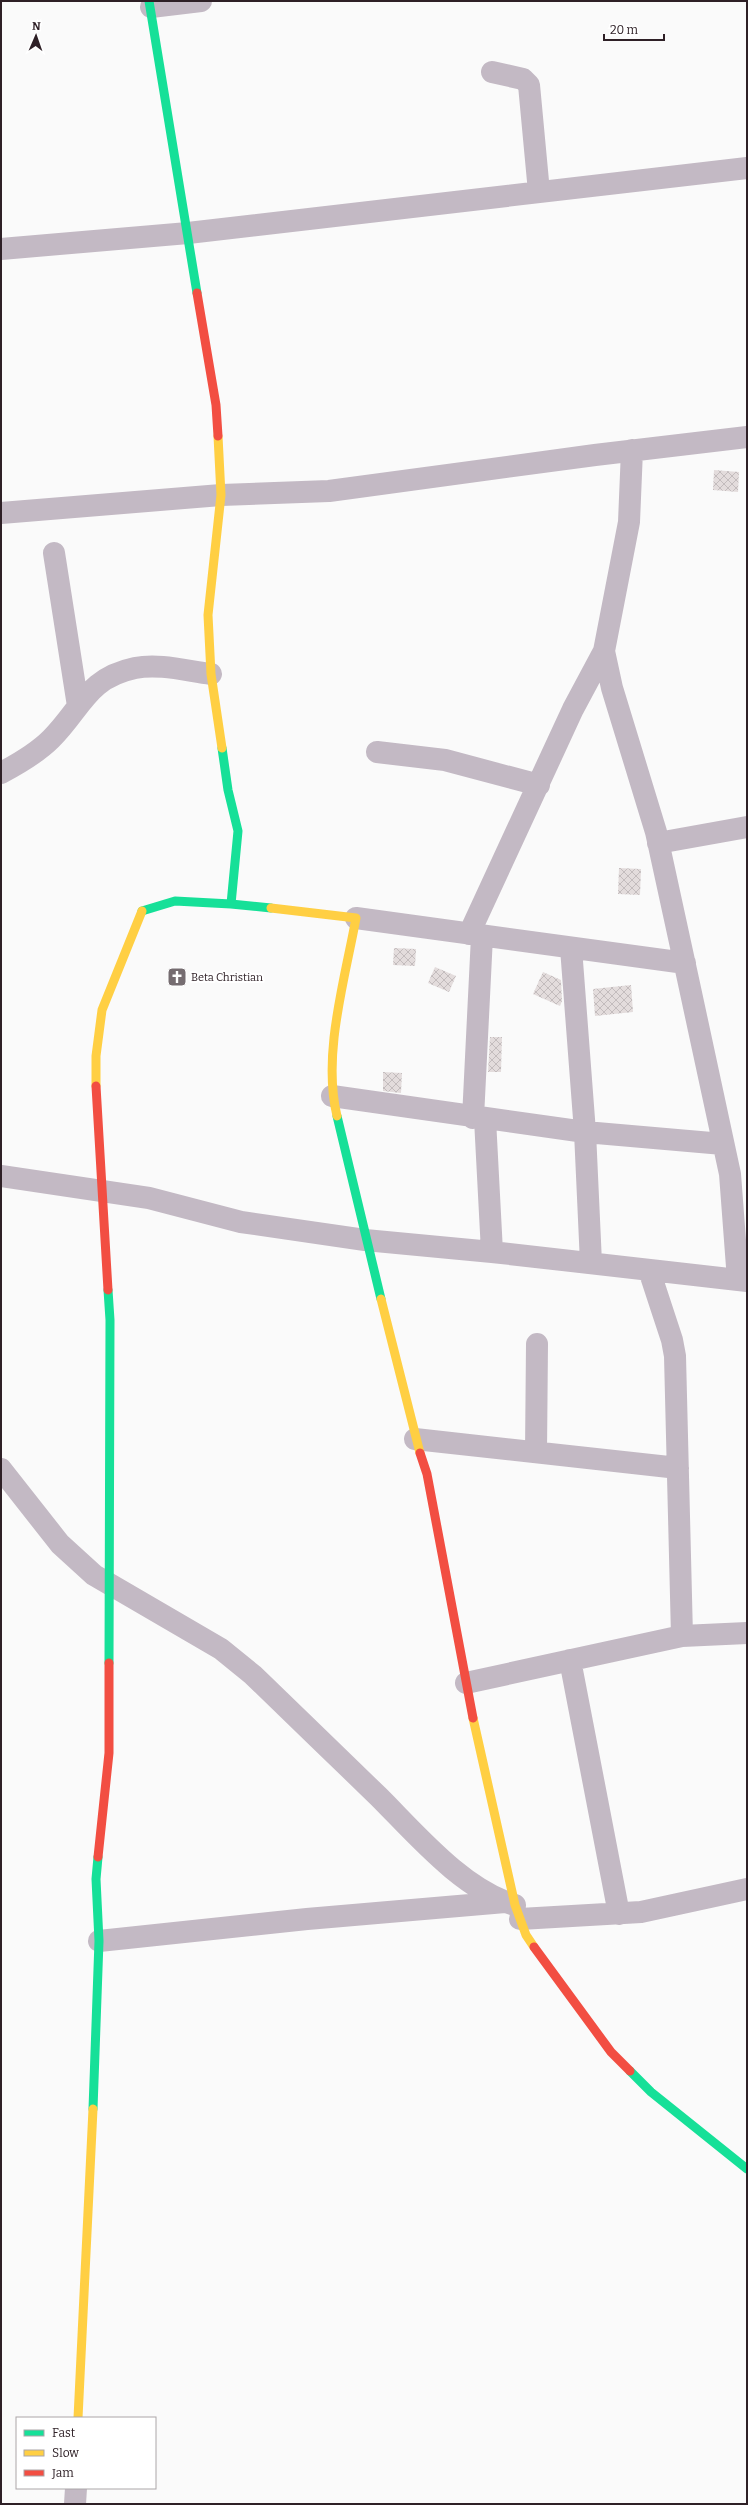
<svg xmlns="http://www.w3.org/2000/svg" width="748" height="2505" font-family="Bitter,serif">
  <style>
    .building { fill: url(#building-cross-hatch) }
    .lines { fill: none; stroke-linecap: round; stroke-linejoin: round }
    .street { stroke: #c3b9c4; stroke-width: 22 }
    .fast { stroke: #16e098; stroke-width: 9 }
    .slow { stroke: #ffcf43; stroke-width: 9 }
    .jam { stroke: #f24e42; stroke-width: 9 }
    .labels { text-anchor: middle; stroke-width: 4; stroke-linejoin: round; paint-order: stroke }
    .poi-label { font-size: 11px; fill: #2e2026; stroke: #fff; text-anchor: start }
  </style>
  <defs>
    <pattern id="building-cross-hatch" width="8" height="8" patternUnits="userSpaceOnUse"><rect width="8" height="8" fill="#e3dcdc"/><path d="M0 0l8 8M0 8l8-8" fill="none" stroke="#c3bcbd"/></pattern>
  </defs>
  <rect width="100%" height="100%" fill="#fafafa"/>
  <path class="building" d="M714,470L739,472L738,492L713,490Z
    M619,868L641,869L640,895L618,894Z
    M394,948L416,949L415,966L393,965Z
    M435,967L456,976L449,992L428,983Z
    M543,972L561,980L562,1001L560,1006L533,994Z
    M631,985L633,1012L595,1016L593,989Z
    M490,1037H502L501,1072H488Z
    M383,1072L402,1073L401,1093L383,1091Z"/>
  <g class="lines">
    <path class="street" d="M151,7L201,1
      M492,72L523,79L529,85L539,192
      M1,249L188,233L747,168
      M1,513L221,495L329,491L595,455L747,437
      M54,553L78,706
      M604,651L612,688L656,832L688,979L730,1174L738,1280
      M377,752L445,760L539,785
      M1,773C18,764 38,752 51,739C82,708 87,678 135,668C159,663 187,671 211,674
      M658,843L747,827
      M356,918L685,963
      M469,934L573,709L604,651L629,522L632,450
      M571,948L585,1132L591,1263
      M332,1096L585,1132L723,1144
      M473,1118L482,936
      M485,1119L492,1252
      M1,1176L149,1198L241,1222L365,1240L492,1252L747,1281
      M649,1270L672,1340L675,1356L682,1636
      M415,1439L678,1468
      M536,1452L537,1344
      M1,1469L60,1544L94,1575L221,1649L253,1675C295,1716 337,1756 379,1797C416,1834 463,1890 515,1905
      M570,1660L619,1914
      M466,1683L682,1636L747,1633
      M520,1919L641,1912L747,1889
      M99,1941L307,1919L505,1902
      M75,2504L76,2488"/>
    <path class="fast" d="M149,1L197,293
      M222,748L228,790L238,831L231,904L271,908
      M142,911L175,901L231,904
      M337,1116L381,1299
      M108,1290L110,1320L109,1663
      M630,2071L651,2092L747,2169
      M93,2109L99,1941L96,1879L98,1857"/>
    <path class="slow" d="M218,436L221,495L208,615L211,674L222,748
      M271,908L356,918C345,979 322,1055 337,1116
      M96,1086V1056L102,1010L142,911
      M381,1299L420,1453
      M473,1718L515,1905L526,1935L534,1947
      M78,2418L93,2109"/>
    <path class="jam" d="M197,293L216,405L218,436
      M96,1086L108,1290
      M420,1453L427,1474L473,1718
      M98,1857L109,1753V1663
      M534,1947L611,2052L630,2071"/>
  </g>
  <defs>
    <g id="church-square" transform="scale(1)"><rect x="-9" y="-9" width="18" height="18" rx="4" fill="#756c70" stroke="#fff"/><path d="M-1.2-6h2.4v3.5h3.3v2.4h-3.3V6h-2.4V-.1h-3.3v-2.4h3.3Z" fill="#fff"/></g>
  </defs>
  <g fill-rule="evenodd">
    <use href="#church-square" x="177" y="977"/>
  </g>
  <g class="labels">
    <g class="poi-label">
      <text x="191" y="981">Beta Christian</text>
    </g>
  </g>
  <rect width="748" height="2505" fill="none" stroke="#2e2026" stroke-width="4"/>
  <rect x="16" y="2417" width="140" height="72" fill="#ffffff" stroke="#aba6a8"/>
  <rect x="24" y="2430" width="20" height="6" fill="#16e098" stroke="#aba6a8"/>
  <text x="52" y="2437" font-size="12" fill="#2e2026">Fast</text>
  <rect x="24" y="2450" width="20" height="6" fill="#ffcf43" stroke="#aba6a8"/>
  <text x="52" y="2457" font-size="12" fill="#2e2026">Slow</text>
  <rect x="24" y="2470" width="20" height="6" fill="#f24e42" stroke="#aba6a8"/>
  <text x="52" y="2477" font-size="12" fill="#2e2026">Jam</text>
  <g transform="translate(36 36) rotate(2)" stroke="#ffffff" stroke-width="3" paint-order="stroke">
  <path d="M0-3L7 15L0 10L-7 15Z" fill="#2e2026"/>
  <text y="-6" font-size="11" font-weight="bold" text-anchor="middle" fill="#2e2026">N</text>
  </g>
  <path d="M604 34v6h60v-6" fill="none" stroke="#2e2026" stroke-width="2"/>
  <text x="610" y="34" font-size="12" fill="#2e2026" stroke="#ffffff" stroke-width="3" paint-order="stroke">20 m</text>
</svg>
